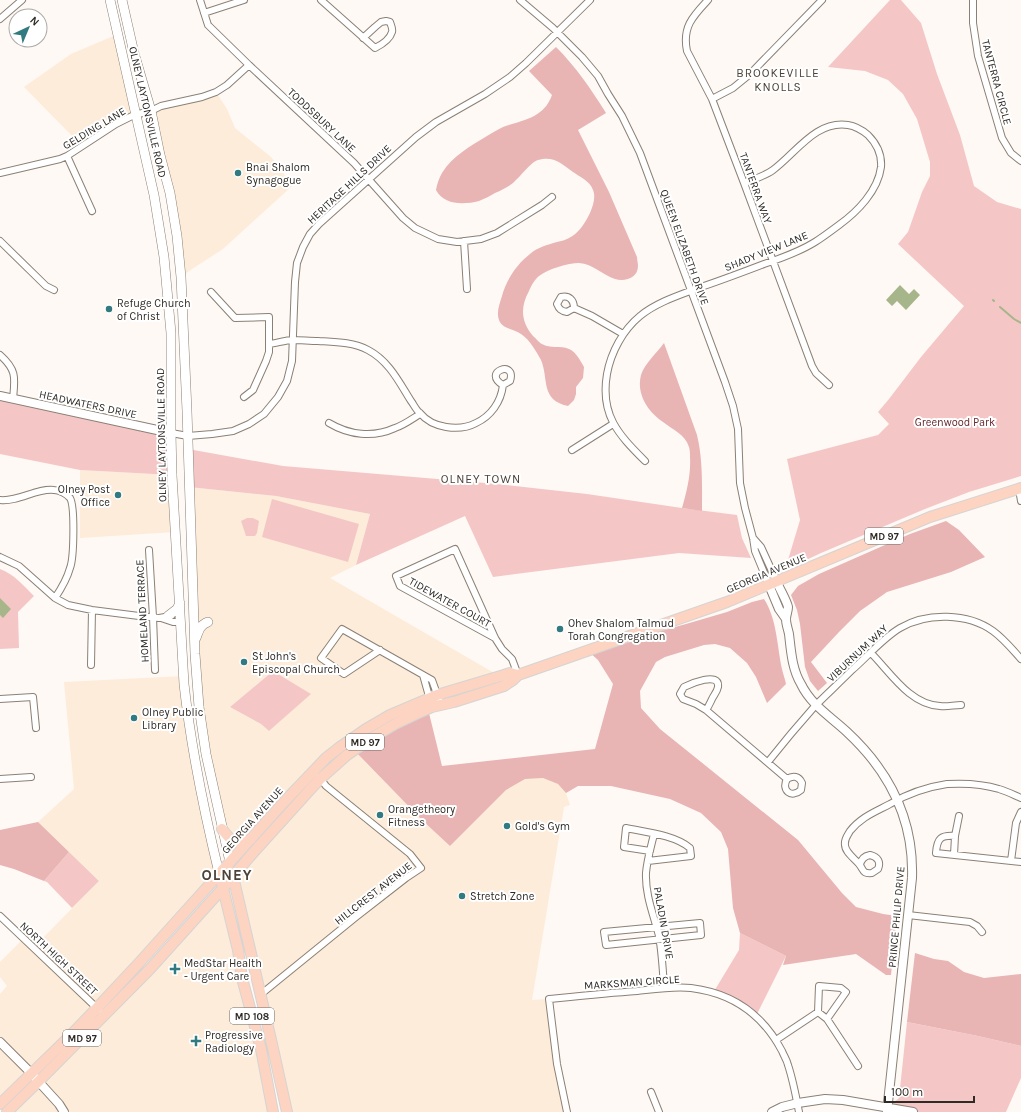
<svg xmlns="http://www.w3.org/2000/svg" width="1021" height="1112" font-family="Karla,sans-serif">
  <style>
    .built { fill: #fdecd9; fill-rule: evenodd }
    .green { fill: #f4c7c6 }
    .forest { fill: #e8b4b4 }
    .water { fill: #a7b58b }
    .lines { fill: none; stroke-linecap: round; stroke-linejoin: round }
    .stream { stroke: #a7b58b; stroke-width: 2 }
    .minor-casing { stroke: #8b8075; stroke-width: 8 }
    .tertiary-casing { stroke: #8b8075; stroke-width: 10 }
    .secondary-casing { stroke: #8b8075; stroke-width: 10 }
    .primary-casing { stroke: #d5d4d3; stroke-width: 12 }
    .minor { stroke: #fff; stroke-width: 6 }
    .tertiary { stroke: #fff; stroke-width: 8 }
    .secondary { stroke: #fff; stroke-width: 9 }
    .primary { stroke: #fdd3c1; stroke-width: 10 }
    .poi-dot { fill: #317a7f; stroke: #fff; stroke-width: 1.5 }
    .labels { text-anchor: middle; stroke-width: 4; stroke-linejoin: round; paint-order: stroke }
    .shield { fill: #fff; stroke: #6d6a66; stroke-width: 1 }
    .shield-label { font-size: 10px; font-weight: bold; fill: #2e2a25 }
    .street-label { font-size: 11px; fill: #2e2a25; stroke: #fff }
    .poi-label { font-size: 11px; fill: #2e2a25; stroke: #fff; text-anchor: start }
    .park-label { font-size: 11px; fill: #65272b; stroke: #fff }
    .neighbourhood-label { font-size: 12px; letter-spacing: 1px; fill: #4c4238; stroke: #fff }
    .district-label { font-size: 15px; font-weight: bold; letter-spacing: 1px; fill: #4c4238; stroke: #fff }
  </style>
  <rect width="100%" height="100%" fill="#fef9f4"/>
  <path class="built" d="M118,34L137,114L82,146L24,87L71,54Z
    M216,92L227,109L235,128L271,157L279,167L292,186L223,249L192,269L181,277L151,111Z
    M80,470L172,475L175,532L80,538Z
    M189,487L276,496L370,514L356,565L330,578L496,674L429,695L340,747L230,862L203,736ZM273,671L310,694L269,731L261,724L230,707Z
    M184,676L219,873L0,1104V994L7,986L0,977V962L24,938L34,947L99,881L38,822L74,789L64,682Z
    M354,750L423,821L450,846L506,790L525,779L543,778L558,784L566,793L570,805L564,807L532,1000L549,999L567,1112H287L233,877Z
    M223,888L273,1112H7Z"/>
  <path class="green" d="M890,0H901L921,23L937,74L960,135L974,186L997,202L1021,209V476L969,492L925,509L821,553L785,570L800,520L787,459L878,435L889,424L878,412L889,399L921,357L964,306L898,244L908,232L922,192L930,176V162L917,119L903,94L888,80L865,71L828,67Z
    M0,396L171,433L172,475L80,470L0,454Z
    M188,449L283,466L497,484L587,494L682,508L737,515L742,538L751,558L679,553L493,577L465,516L356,565L370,514L276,496L189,487Z
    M272,499L359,524L348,562L262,537Z
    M247,518H253L259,521L257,533L255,536H246L241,521Z
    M0,569C14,574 24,586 34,596L18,612L19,648L0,649Z
    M273,671L311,694L269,731L261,724L230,707Z
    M69,852L99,881L72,908L47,882L44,881Z
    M740,933L786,956L756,1016L713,993L739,950Z
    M907,1022L978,1036L1021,1046V1078L1006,1112H887V1108L899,1098Z"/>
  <path class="forest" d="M556,47C576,67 591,89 606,113L578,130L609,192L637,257C637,260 638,263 638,266C638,278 625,282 615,279C603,275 593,264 579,263C568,263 548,269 539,276C535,279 531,286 529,291C520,307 521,322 533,336C536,338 539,343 542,344C550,349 560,345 569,349C576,352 580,360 584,367L583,378L576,387V394L574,400L568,406C540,400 549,379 541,360C536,351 530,340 521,334C514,329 502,329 499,320C496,312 500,303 502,296C506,280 517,264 530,254C538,247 547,245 557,242C561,241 566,240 569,238C579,233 585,223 590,213C593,206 596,197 593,190C590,181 580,177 573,172C560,163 554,156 538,160C531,162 520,177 513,183C508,187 502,190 495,193C490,196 484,199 479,201C463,205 444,205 436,190C437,184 439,178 442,173C452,156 471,146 487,136C492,133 497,130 503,127C523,120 544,118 552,95L529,71Z
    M664,343L697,435C703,460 702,485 702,511L682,508C687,491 691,474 690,457C690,454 690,450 689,447C685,434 673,430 663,422C648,412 636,394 641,375C645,363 657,353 664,343Z
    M946,521L959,530L985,557L951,572L887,592L860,611L839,632L811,662L827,683L818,691L810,681L805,667L800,624L797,610L791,595L798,586L819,574L910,534Z
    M764,599C777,619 777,646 782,669C783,674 785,679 786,684L767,703L756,677L747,663L730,648L715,644L704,645L665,657L656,662L640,691L641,708L660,729L798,840L842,893L856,907L883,914L897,916L891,975H886L856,954L783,965L786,956L740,933L733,908L728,849L721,832L701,813L670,799L611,786H578L566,793L558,784L543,778L525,779L506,790L450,846L423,821L354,750L428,709L442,766L595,749L613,684L598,660L588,651L686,624L727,612L752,602Z
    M38,822L69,852L44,881L14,869L0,865V830Z
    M915,953L934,959L948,961L964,972L984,978L1021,974V1046L978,1036L907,1022Z"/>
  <path class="water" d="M900,285L909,294L914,289L920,295L906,310L897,301L892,306L886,300Z
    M0,598L11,609L3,618L0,615Z"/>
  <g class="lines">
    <path class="stream" d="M993,300L994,301
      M1000,307L1014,319L1021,323"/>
    <g class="minor-casing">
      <path id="minor" d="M200,0L208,25L249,65L354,163L403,218L415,228L438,239L457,242L481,239L497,233L542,205L552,197
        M321,0L375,48C381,45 390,39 392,32C393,29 391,25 390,22L386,21L381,22L375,27L363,38
        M520,0L553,28L582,57L598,76L608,94L622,116L640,153L725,382L733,406L738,429L740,483L745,508L753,538L755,551L769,585
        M708,0C693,16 682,27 687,51L712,99L744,183L812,366L816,373L829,385
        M973,0V23L978,56L1002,138L1011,153L1021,161
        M204,13L244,0
        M0,19L22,0
        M712,99L733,88L749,75L822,0
        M67,156L92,211
        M0,173L60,159L67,156L116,124L134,115L151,111L161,106L202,97L216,92L227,85L249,65
        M0,241L46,286L54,290
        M464,241L467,289
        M211,292L235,318L269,317V344C277,343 286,340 293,340C301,340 310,341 318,341C335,342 353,342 368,350C389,361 399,382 411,401C414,405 416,410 420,413C432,428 459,432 476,423C491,416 501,402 503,385C481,372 517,359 510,381L503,385
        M574,308C574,300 569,295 561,297L557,304C559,309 561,311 567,312L574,308L592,316L623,334
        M0,355C17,370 15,378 13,399
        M244,397L253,390L266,361L269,352V344
        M329,423C349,435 373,438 395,428C404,425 412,419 420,414
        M171,433L188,436L212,434L233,431L249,424L264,414L278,397L287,381L292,361L295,282L297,263L303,247L310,234L319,224L416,137L436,122L485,94L510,77L526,63L590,0
        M572,450L613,424
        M645,461C618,434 600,415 607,374C611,352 623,330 640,316C657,302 680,295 701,287C722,280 743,272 764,264C782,258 799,252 815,242C823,237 831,231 839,225C857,212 878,191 881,167C882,154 876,143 868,135C862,130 855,126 848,125C816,120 796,153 773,170C765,176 754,179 744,183
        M1019,489L1021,501
        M0,500C19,502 36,488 54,490C59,490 67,494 70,498C75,506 74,558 70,568C67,579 61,589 55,598
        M753,538L761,547L777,582
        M149,550L153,617L155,670
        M0,557L19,566L55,598L68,605L92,610L139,616L159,618L171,616
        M161,618L173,622H181
        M495,638L400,586L396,576L455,549L495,638L502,649L512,659L518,675
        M380,650L344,674L321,658L342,629L432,680L441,705
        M871,653C890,672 910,705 940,706C947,707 954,705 961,705
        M91,665L92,610
        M423,675L430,700
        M0,699L33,697L36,728
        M706,710L696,704L683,699L680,694L684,687C690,684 720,671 718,687C717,692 714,695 712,699C710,703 709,706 706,710L787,779C781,790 791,799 801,790L802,783C799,776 793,775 787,779
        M768,762C783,743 799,724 815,706C827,694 840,682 852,670C867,657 883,638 900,628C927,612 968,613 993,631C1004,639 1012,649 1021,659
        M0,779L31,777
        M654,834C651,847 647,860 646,873C645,895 654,916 659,936C662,953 663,971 664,988
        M955,836C941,835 937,838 936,853L1021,862
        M954,855L955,836L959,816
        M648,861L691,856L690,848C675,835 645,832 626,828L624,847L650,851
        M1011,861L1016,823L1021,812
        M860,865C861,859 864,856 870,855C878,857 881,862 878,869L872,873C862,874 864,870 859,864C854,858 845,852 845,845C844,839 848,835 850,831C861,817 875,812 890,804C907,794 927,787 947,784C964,783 983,784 999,789C1006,791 1014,795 1021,798
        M908,915L970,922L977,926L982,932
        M0,916L99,1010
        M700,923L701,935L606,945L604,932Z
        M260,995L356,917L406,878L421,868L410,854L326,786L319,777
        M827,1019L858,1066
        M776,1040L818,1012L827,1019L846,992L841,988L819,986L818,1012
        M651,1092L659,1112
        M567,1112L557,1064L549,999C579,996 608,993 637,991C655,989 674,986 691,988C732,993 763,1015 782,1051C784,1056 787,1060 788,1065C793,1080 796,1096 799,1112"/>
    </g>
    <g class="tertiary-casing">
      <path id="tertiary" d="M0,396L171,433
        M777,582C779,588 787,601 788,607C788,611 786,615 786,619C786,624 788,629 789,634C791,651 792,669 801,684C811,705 831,717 847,732C889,771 914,820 912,878L887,1112
        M769,585L779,609L786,619
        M0,1042L28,1070L59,1104L64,1112
        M772,1112L782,1107L798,1103L825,1099L843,1100L913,1112"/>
    </g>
    <g class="secondary-casing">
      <path id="secondary" d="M110,0L154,195L164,257L171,333V433L172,475L184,684C191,748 204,811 219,873
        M122,0L134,53L151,111L160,155L170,193L177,236L181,277L187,411L195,654L199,707L206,754L230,862
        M168,616L177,609L180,603
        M196,638C199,630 200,625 208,622"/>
    </g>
    <g class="primary-casing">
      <path id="primary" d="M222,829C231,841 235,846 251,839
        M232,872L272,1044L287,1112
        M222,884L238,950L242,978L261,1049L273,1112
        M0,1104L70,1036L97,1008L139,963L284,802L326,758L340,747L366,729L390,715L437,695L504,675L510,673L518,675
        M7,1112L39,1081L150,969L223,888L252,854L308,792L320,779L347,755L373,737L395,724L416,714L432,707L454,702L504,686L513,680L518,675L727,602L930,517L1021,488"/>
    </g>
    <use href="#minor" class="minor"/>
    <use href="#tertiary" class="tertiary"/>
    <use href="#secondary" class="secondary"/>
    <use href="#primary" class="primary"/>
  </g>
  <g class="poi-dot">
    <circle cx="238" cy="173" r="4"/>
    <circle cx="109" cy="309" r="4"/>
    <circle cx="118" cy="495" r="4"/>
    <circle cx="560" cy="629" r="4"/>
    <circle cx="244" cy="662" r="4"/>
    <circle cx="134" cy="718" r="4"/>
    <circle cx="380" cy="815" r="4"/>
    <circle cx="507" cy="826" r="4"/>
    <circle cx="462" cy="896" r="4"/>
    <path d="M173 963h4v4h4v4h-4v4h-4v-4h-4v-4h4z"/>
    <path d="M194 1035h4v4h4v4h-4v4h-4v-4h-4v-4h4z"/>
  </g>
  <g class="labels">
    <g class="shield">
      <rect x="865" y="528" width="38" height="16" rx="3"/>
      <rect x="346" y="734" width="38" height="16" rx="3"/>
      <rect x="230" y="1008" width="44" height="16" rx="3"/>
      <rect x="63" y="1030" width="38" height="16" rx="3"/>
    </g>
    <g class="shield-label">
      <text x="884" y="540">MD 97</text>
      <text x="365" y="746">MD 97</text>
      <text x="252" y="1020">MD 108</text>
      <text x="82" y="1042">MD 97</text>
    </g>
    <g class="street-label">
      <text transform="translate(997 82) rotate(75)" y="4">TANTERRA CIRCLE</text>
      <text transform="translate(148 112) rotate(77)" y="4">OLNEY LAYTONSVILLE ROAD</text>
      <text transform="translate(322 120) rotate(43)" y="4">TODDSBURY LANE</text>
      <text transform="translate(94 128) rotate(-31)" y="4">GELDING LANE</text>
      <text transform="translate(349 184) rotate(-43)" y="4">HERITAGE HILLS DRIVE</text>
      <text transform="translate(756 188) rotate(70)" y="4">TANTERRA WAY</text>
      <text transform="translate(685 247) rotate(70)" y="4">QUEEN ELIZABETH DRIVE</text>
      <text transform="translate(766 251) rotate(-22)" y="4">SHADY VIEW LANE</text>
      <text transform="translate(88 404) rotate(12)" y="4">HEADWATERS DRIVE</text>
      <text transform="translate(161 435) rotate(-91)" y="4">OLNEY LAYTONSVILLE ROAD</text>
      <text transform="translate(766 573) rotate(-23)" y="4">GEORGIA AVENUE</text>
      <text transform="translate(450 602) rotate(29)" y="4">TIDEWATER COURT</text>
      <text transform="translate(142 611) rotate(-93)" y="4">HOMELAND TERRACE</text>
      <text transform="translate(857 653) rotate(-43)" y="4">VIBURNUM WAY</text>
      <text transform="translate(252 820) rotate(-48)" y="4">GEORGIA AVENUE</text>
      <text transform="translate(373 893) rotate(-38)" y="4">HILLCREST AVENUE</text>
      <text transform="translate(896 917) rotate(-85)" y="4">PRINCE PHILIP DRIVE</text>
      <text transform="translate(664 923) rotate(80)" y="4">PALADIN DRIVE</text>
      <text transform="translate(59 958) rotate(43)" y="4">NORTH HIGH STREET</text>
      <text transform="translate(632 982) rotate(-4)" y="4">MARKSMAN CIRCLE</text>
    </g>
    <g class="poi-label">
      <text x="246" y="171">Bnai Shalom<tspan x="246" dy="13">Synagogue</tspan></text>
      <text x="117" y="307">Refuge Church<tspan x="117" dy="13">of Christ</tspan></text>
      <text x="110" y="493" text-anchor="end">Olney Post<tspan x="110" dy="13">Office</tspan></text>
      <text x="568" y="627">Ohev Shalom Talmud<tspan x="568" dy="13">Torah Congregation</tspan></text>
      <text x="252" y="660">St John's<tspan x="252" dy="13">Episcopal Church</tspan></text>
      <text x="142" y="716">Olney Public<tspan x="142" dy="13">Library</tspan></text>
      <text x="388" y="813">Orangetheory<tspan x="388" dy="13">Fitness</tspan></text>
      <text x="515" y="830">Gold's Gym</text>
      <text x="470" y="900">Stretch Zone</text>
      <text x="184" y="967">MedStar Health<tspan x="184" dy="13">- Urgent Care</tspan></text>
      <text x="205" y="1039">Progressive<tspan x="205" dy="13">Radiology</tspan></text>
    </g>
    <g class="park-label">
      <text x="955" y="426">Greenwood Park</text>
    </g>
    <g class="neighbourhood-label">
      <text x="778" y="77">BROOKEVILLE<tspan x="778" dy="14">KNOLLS</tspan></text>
      <text x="481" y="483">OLNEY TOWN</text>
    </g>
    <g class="district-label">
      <text x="227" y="880">OLNEY</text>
    </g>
  </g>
  <g transform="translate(28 28) rotate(44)"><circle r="19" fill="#ffffff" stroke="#abaaa8"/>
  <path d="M0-3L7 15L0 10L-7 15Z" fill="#317a7f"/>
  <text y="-6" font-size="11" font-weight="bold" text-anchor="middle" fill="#2e2a25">N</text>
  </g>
  <path d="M885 1096v6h89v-6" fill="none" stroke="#2e2a25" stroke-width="2"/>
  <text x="891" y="1096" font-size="12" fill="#2e2a25" stroke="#ffffff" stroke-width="3" paint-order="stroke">100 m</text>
</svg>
